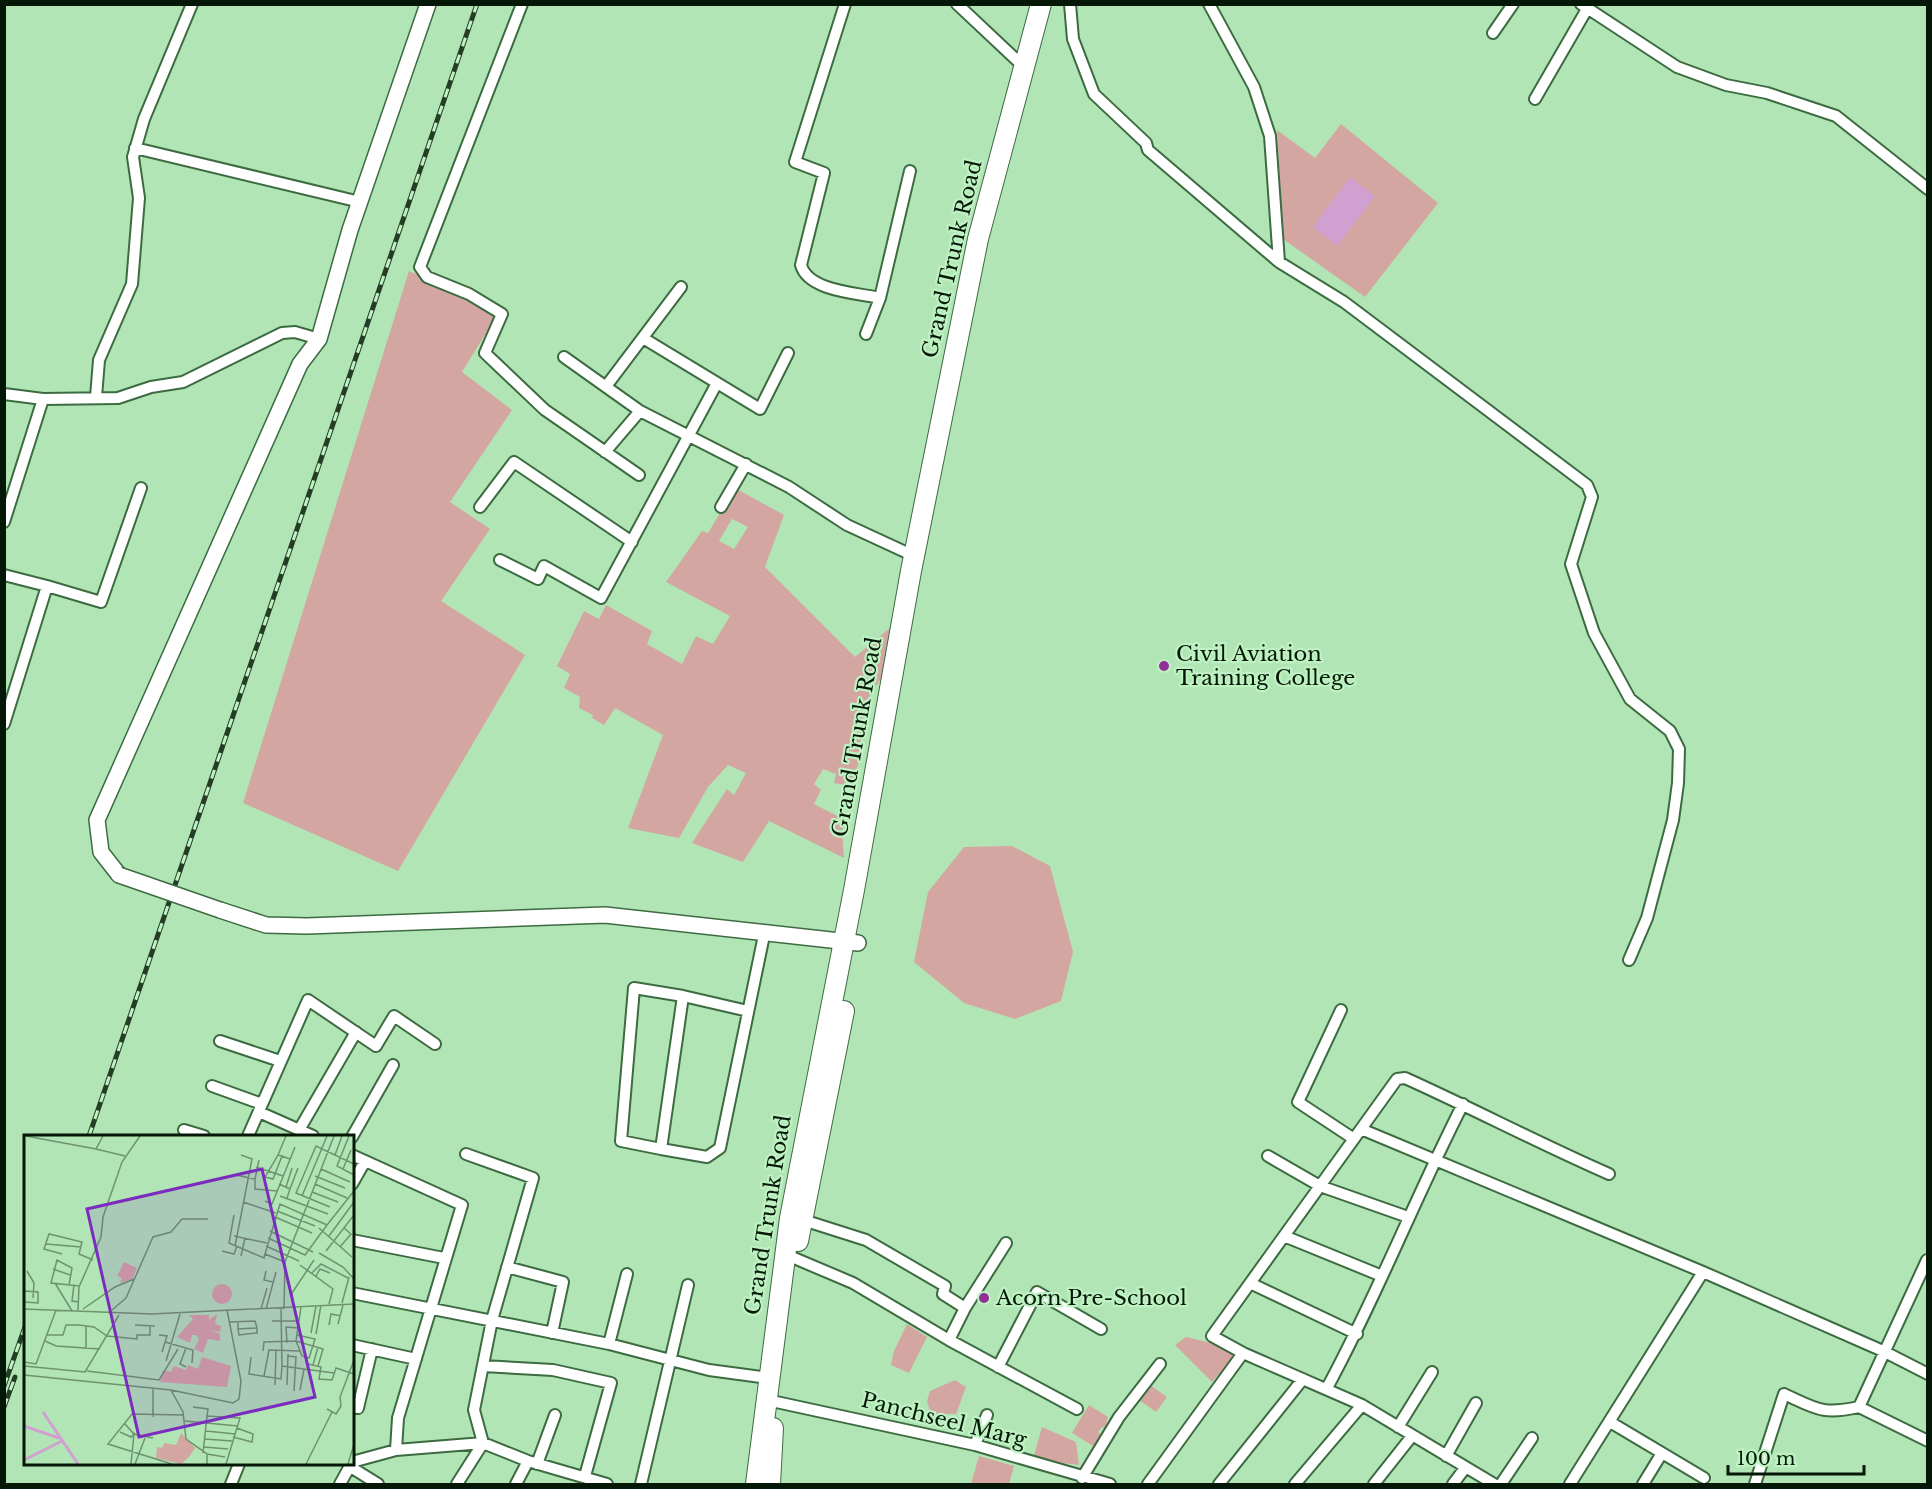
<svg xmlns="http://www.w3.org/2000/svg" width="1932" height="1489" font-family="'Libre Baskerville',serif">
  <style>
    .green { fill: #d4a6a1; fill-rule: evenodd }
    .water { fill: #d0a0d1 }
    .lines { fill: none; stroke-linecap: round; stroke-linejoin: round }
    .street-casing { stroke: #3d6b41; stroke-width: 14 }
    .secondary-casing { stroke: #3d6b41; stroke-width: 18 }
    .highway-casing { stroke: #3d6b41; stroke-width: 22 }
    .street { stroke: #fff; stroke-width: 10 }
    .secondary { stroke: #fff; stroke-width: 15 }
    .highway { stroke: #fff; stroke-width: 20 }
    .rail-casing { stroke: #253d27; stroke-width: 5 }
    .rail { stroke: #bff2c2; stroke-width: 3; stroke-dasharray: 9; stroke-linecap: butt }
    .secondary-bridge-casing { stroke: #3d6b41; stroke-width: 18; stroke-linecap: butt }
    .secondary-bridge { stroke: #fff; stroke-width: 15 }
    .poi-dot { fill: #912f96; stroke: #bff2c2; stroke-width: 2 }
    .labels { text-anchor: middle; stroke-width: 4.5; stroke-linejoin: round; paint-order: stroke }
    .street-label { font-size: 21px; fill: #051707; stroke: #bff2c2 }
    .poi-label { font-size: 21px; fill: #051707; stroke: #bff2c2; text-anchor: start }
    .inset-river { fill: none; stroke: #d0a0d1; stroke-width: 3 }
    .inset-road { fill: none; stroke: #6d936f; stroke-width: 1.5 }
    .view { fill: #7b2cbf; fill-opacity: 0.15; stroke: #7b2cbf; stroke-width: 3 }
    .inset-edge { fill: none; stroke: #051707; stroke-width: 3 }
  </style>
  <rect width="100%" height="100%" fill="#b2e5b5"/>
  <path class="green" d="M1341,124L1438,203L1365,297L1283,239L1277,130L1315,158Z
    M409,271L499,312L462,372L512,410L450,502L490,529L441,601L525,655L398,871L243,803Z
    M735,488L784,515L765,567L855,657L890,628L882,677L869,697L864,714L855,787L834,783L836,774L823,769L814,784L821,790L814,804L847,821L842,830L844,858L769,821L743,862L692,843L727,789L734,795L746,773L728,765L708,787L679,838L628,828L663,735L615,708L604,725L592,718L593,715L579,708L580,697L564,688L570,674L557,666L584,611L599,619L606,605L652,631L647,644L682,664L696,636L713,644L730,616L666,582L702,531L708,533ZM732,519L748,527L734,549L719,541Z
    M1012,846L1050,866L1073,952L1061,1001L1015,1019L964,1003L914,962L928,892L964,847Z
    M907,1324L927,1337L909,1373L891,1365L894,1351Z
    M1186,1337L1240,1350L1212,1382L1175,1345Z
    M955,1380L966,1387L956,1414H931L927,1401L930,1391Z
    M1146,1382L1167,1397L1156,1412L1135,1397Z
    M1089,1405L1108,1417L1106,1422L1109,1424L1106,1429L1102,1427L1098,1432L1104,1436L1093,1446L1072,1433Z
    M1042,1427L1076,1442L1079,1465L1033,1459Z
    M979,1456L1014,1466L1009,1484H971Z"/>
  <path class="water" d="M1350,177L1375,196L1337,246L1313,227Z"/>
  <g class="lines">
    <g class="street-casing">
      <path id="street" d="M522,4L420,267L427,277L469,294L502,314L485,353L545,410L639,475
        M845,4L795,162L824,173L801,265C808,291 857,293 880,298
        M957,4L1024,67
        M1070,4L1073,39L1094,94L1146,143L1148,150L1279,262L1344,302L1587,485L1592,497L1571,564L1594,633L1630,699L1670,731L1679,749L1678,783L1673,820L1647,918L1629,960
        M1209,4L1254,87L1270,136L1279,262
        M1581,4L1677,67L1726,85L1767,93L1836,116L1928,189
        M1493,33L1513,4
        M1535,99L1587,9
        M135,148L360,202
        M866,334L880,298L910,171
        M643,338L760,409L788,353
        M564,357L640,411L789,487L847,525L914,556
        M607,385L681,287
        M4,394L43,399L118,398L151,387L183,382L282,333L295,332L319,339
        M96,397L99,360L132,284L139,198L133,157L144,119L192,4
        M605,452L640,411
        M480,507L514,462L632,542
        M721,507L746,464
        M4,522L43,399
        M500,560L538,579L544,566L601,598L717,383
        M4,575L47,586L4,724
        M47,586L101,602L141,488
        M1341,1010L1298,1102L1354,1139
        M748,1011L683,996L661,1149L707,1157L720,1148L763,940L764,933
        M220,1041L280,1061
        M212,1086L262,1104
        M259,1112L313,1136
        M1361,1129L1703,1272L1883,1351L1928,1374
        M184,1130L204,1136
        M299,1130L356,1032
        M248,1136L308,1000L376,1046L394,1016L435,1044
        M352,1137L393,1065
        M661,1149L621,1141L634,988L683,996
        M352,1155L462,1205L398,1418L396,1450
        M1268,1156L1320,1186L1408,1217
        M352,1184L364,1163
        M803,1220L866,1240L945,1286L943,1294L965,1308
        M1284,1236L1382,1276
        M352,1240L444,1258
        M794,1258L853,1283L949,1340L1077,1409
        M1927,1260L1859,1407L1928,1441
        M507,1267L563,1282L552,1333
        M1250,1283L1357,1334
        M352,1293L609,1344L709,1370L769,1378
        M949,1340L965,1308L1006,1243
        M609,1344L627,1274
        M352,1345L416,1359
        M1243,1353L1212,1336L1397,1079L1405,1078C1474,1109 1540,1144 1609,1174
        M483,1366L553,1370L611,1383L585,1476
        M998,1367L1037,1292L1101,1329
        M1327,1388C1377,1296 1415,1198 1463,1104
        M767,1400L975,1445L1110,1484
        M352,1407L358,1408L372,1349
        M1610,1422L1704,1478
        M1398,1427L1432,1372
        M975,1445L987,1415
        M1446,1456L1476,1403
        M352,1462L396,1450L483,1443L528,1461L607,1484
        M537,1464L555,1415
        M349,1466L378,1484
        M1082,1478L1119,1417L1160,1364
        M231,1484L239,1464
        M340,1484L351,1464
        M457,1484L483,1443L474,1410L492,1320L533,1178L466,1154
        M516,1484L528,1461
        M641,1484L688,1285
        M1148,1484L1243,1353L1362,1405L1494,1484
        M1219,1484L1303,1379
        M1295,1484L1362,1405
        M1374,1484L1412,1436
        M1453,1484L1465,1468
        M1501,1484L1532,1438
        M1570,1484L1703,1272
        M1643,1484L1662,1453
        M1755,1484L1784,1394C1817,1409 1822,1415 1859,1407"/>
    </g>
    <g class="secondary-casing">
      <path id="secondary" d="M119,875L101,852L97,820L300,364L319,339L350,230L428,4
        M220,910L266,925L307,926L605,915L858,943"/>
    </g>
    <g class="highway-casing">
      <path id="highway" d="M798,1241L844,1011
        M756,1484L790,1218L854,890L911,571L978,239L1041,4
        M770,1484L773,1428"/>
    </g>
    <use href="#street" class="street"/>
    <use href="#secondary" class="secondary"/>
    <use href="#highway" class="highway"/>
    <g class="rail-casing">
      <path id="rail" d="M89,1136L477,4
        M4,1386L26,1324
        M4,1407L15,1377"/>
    </g>
    <use href="#rail" class="rail"/>
    <g class="secondary-bridge-casing">
      <path id="secondary-bridge" d="M119,875L220,910"/>
    </g>
    <use href="#secondary-bridge" class="secondary-bridge"/>
  </g>
  <g class="poi-dot">
    <circle cx="1164" cy="666" r="6"/>
    <circle cx="984" cy="1298" r="6"/>
  </g>
  <g class="labels">
    <g class="street-label">
      <text transform="translate(952 259) rotate(-77)" y="7">Grand Trunk Road</text>
      <text transform="translate(857 737) rotate(-80)" y="7">Grand Trunk Road</text>
      <text transform="translate(768 1215) rotate(-81)" y="7">Grand Trunk Road</text>
      <text transform="translate(944 1420) rotate(14)" y="7">Panchseel Marg</text>
    </g>
    <g class="poi-label">
      <text x="1176" y="661">Civil Aviation<tspan x="1176" dy="24">Training College</tspan></text>
      <text x="996" y="1305">Acorn Pre-School</text>
    </g>
  </g>
  <g transform="translate(24 1135)">
    <rect width="330" height="330" fill="#b2e5b5"/>
    <path d="M100,127L113,133L108,144L96,148L98,143L93,141ZM188 159a10 10 0 1 1 20 0a10 10 0 1 1-20 0ZM193,179L191,189L197,191L196,197L186,195L196,199V206L184,204L179,218L170,214L175,204L172,200H168L166,208L153,202L169,184L165,180H185V185ZM178,222L207,231L203,252L136,247L139,235L147,237L150,231L162,235L164,230L174,234ZM157,298L171,313L165,322L157,329L132,323L133,312L138,313L140,308L152,310Z" fill="#d4a6a1"/>
    <path class="inset-river" d="M19,277L54,329M0,291L35,303M0,325L38,306"/>
    <path class="inset-road" d="M2,1L72,14M79,1L72,14L101,21M325,1L313,31L330,40M254,20L262,1M311,20L318,1M258,21L249,44L241,42L254,20L258,21L266,24M232,32L259,41M297,34L326,47M319,34L327,15M212,40L231,44L235,25M291,41L321,53M231,44V54L253,56M255,49L266,54L263,63M291,49L323,63M262,52L268,33M266,54L274,33M288,57L314,67M256,61L304,79M278,61L303,1M241,66L248,69L271,12M219,67L252,78M306,72L272,58L292,11L330,29M253,76L291,91M210,80L205,108L240,123L241,119M251,82L288,98M295,93L328,122M246,96L289,117M210,101L243,108M305,101L330,67M244,103L281,120L303,90M22,109L57,112M211,111L228,24L217,20M242,111L275,126M316,112L327,99L320,93M198,116L210,119L213,111M302,116L330,80M295,118L319,132L330,144M38,119L20,114L25,99L58,107L55,119L69,125M217,121L221,103M261,127L241,119L256,69L303,90L330,56M276,130L309,154L305,169M29,134L46,140M3,136L10,148L9,163M242,136L240,145L249,147M288,138L297,129L324,143M292,141L296,134L306,138M31,148L48,176M45,150L48,133L33,125L27,148L56,151M50,150L48,166L55,167M0,156L14,157V168L0,167M318,168L325,142M269,171L268,158L290,125M0,174L128,179L330,169M59,174L91,152L110,144M237,174L243,153M242,174L252,137M257,174L258,231L310,238M260,174L261,127L310,1M54,175L55,152L77,102L79,82L98,27L116,1M88,175L102,163L129,102L147,97L158,84H184M248,186H274M205,187L231,186L233,193L214,194V186M314,189L319,170M111,190L131,191M305,190L307,179L317,181M214,194L215,200L233,198V193M287,198L292,171M292,199L297,170M23,200H39L42,190H55L70,192L83,201L113,204V200H126V190M135,200L143,201L138,217M273,200L291,204L285,223L278,221L272,206L277,172M21,206L32,211L76,214M141,207L169,215L168,228M263,208L262,192L274,193M62,213V191M162,213L156,229L162,232M239,216L240,207L272,206L299,214L294,231M264,221L272,222L270,256M227,222L225,239L257,244L258,231M142,226L156,179M0,227L12,229L32,175M284,229L297,232L295,244L308,245L312,233L330,239M289,230L294,212M0,231L61,237L95,180M63,236L135,245L154,214M0,240L147,255L209,268L215,264L217,246L203,175M240,241L245,215L276,216M251,250L252,215M263,250L264,219M147,255L159,277L162,304L183,319V329M276,255L280,234M169,272L184,274L183,281M303,274L312,279L317,271L316,262L330,225M129,282V254M161,286L214,291M100,288L110,299L129,303M182,296L211,299M96,297L107,302L110,299L107,329M209,302L228,307L229,299L213,293M181,304L208,306M180,312L204,314M179,318L183,281L216,283L202,329M183,319L201,322M111,329L121,303M148,329L84,309L108,279L159,280M282,329L308,277M324,329L330,309"/>
    <path class="view" d="M238,34L291,262L115,302L63,74Z"/>
    <rect width="330" height="330" class="inset-edge"/>
  </g>
  <rect width="1932" height="1489" fill="none" stroke="#051707" stroke-width="12"/>
  <path d="M1728 1465v9h136v-9" fill="none" stroke="#051707" stroke-width="3"/>
  <text x="1737" y="1465" font-size="18" fill="#051707" stroke="#bff2c2" stroke-width="4.5" paint-order="stroke">100 m</text>
</svg>
